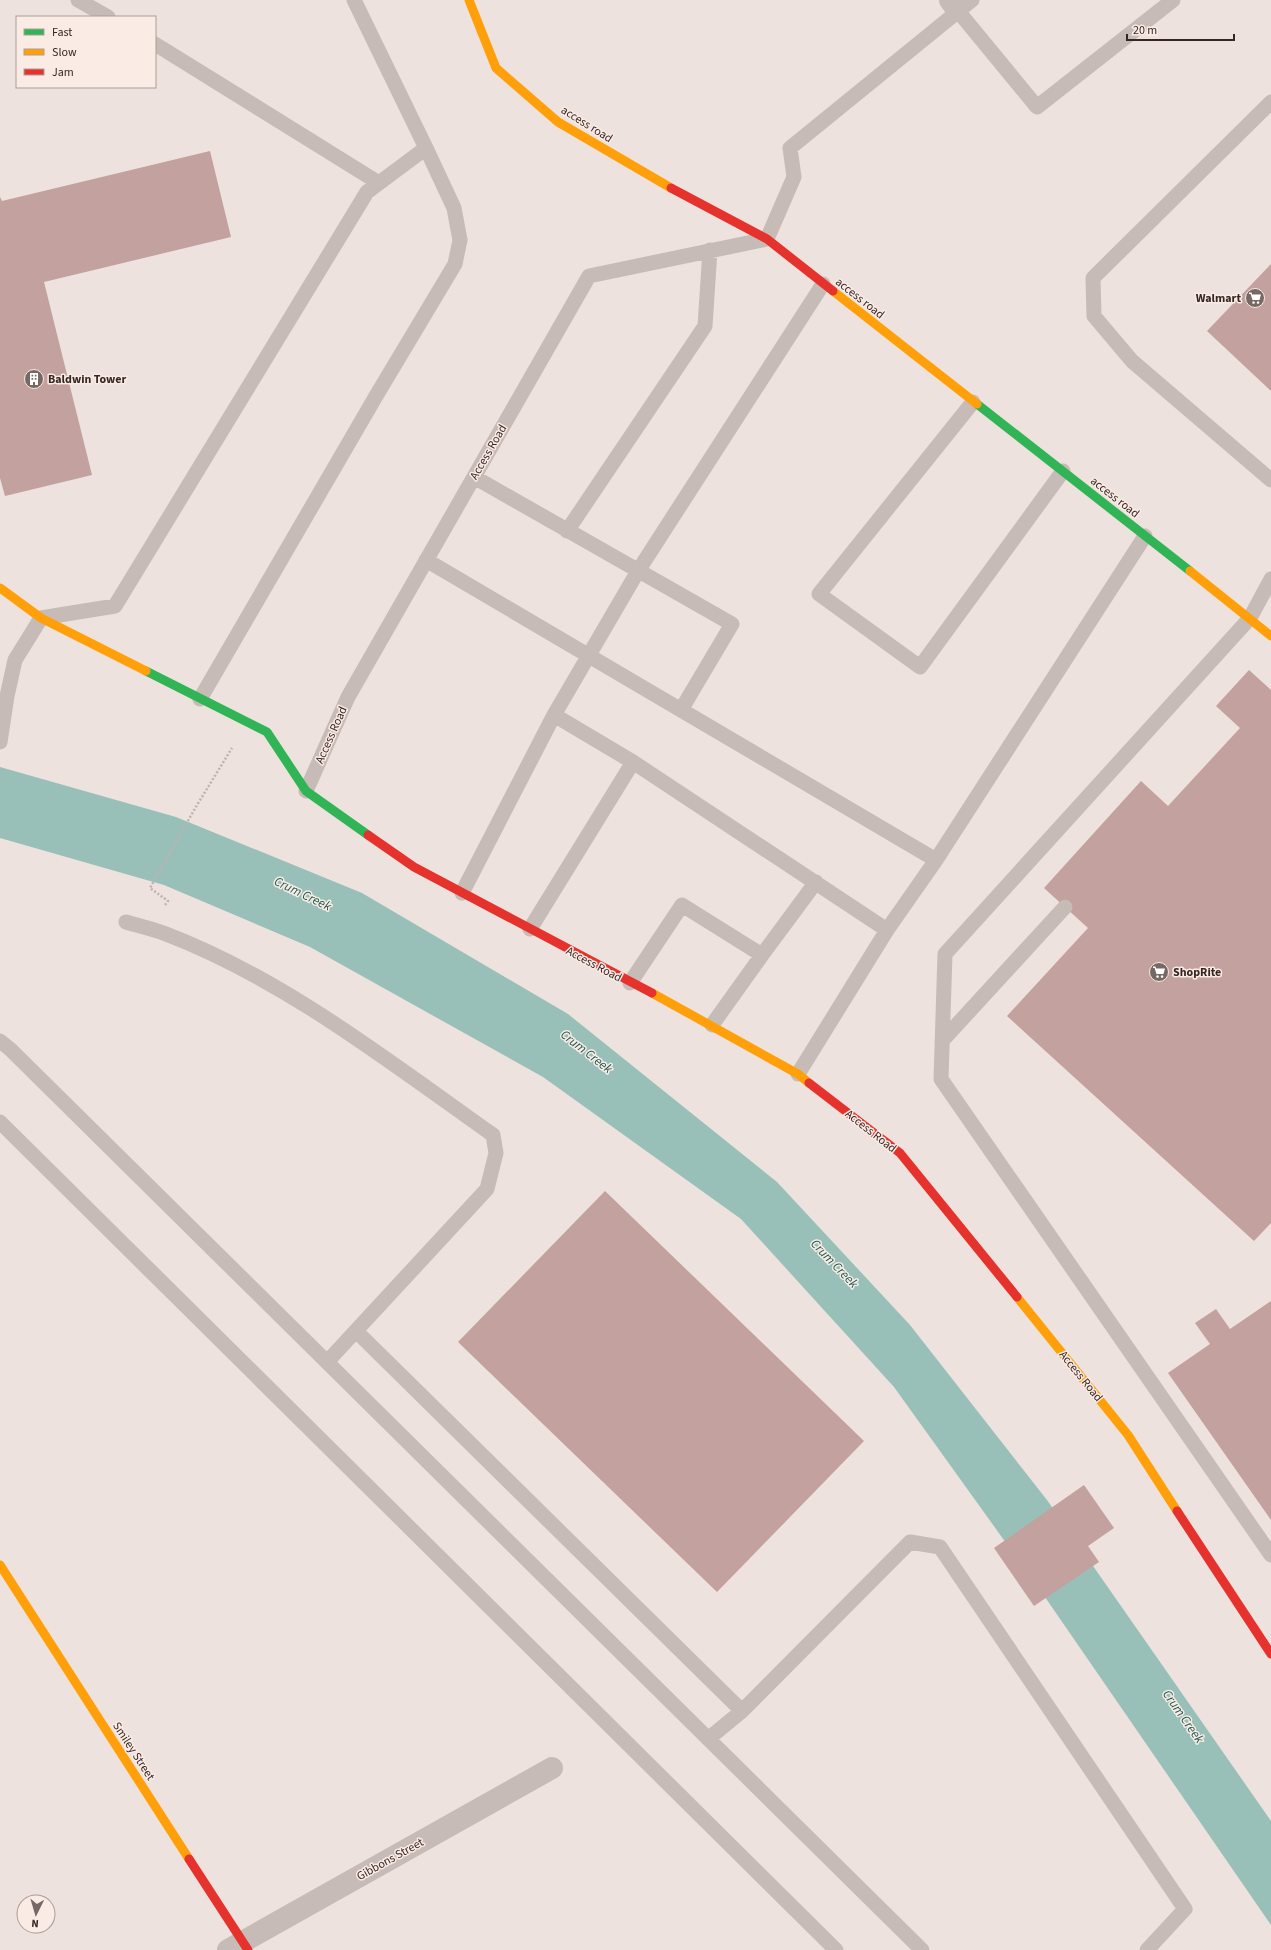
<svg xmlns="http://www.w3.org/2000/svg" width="1271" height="1950" font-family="'Source Sans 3',sans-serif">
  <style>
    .water { fill: #98c0b8 }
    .building { fill: #c2a19e }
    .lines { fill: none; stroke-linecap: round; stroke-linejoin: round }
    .path { stroke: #beb3b0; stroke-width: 2.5; stroke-dasharray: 2 2; stroke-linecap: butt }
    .lane { stroke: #c6bbb7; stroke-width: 15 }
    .street { stroke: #c6bbb7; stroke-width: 22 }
    .fast { stroke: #30b455; stroke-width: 9 }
    .slow { stroke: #ff9f0a; stroke-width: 9 }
    .jam { stroke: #e5322d; stroke-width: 9 }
    .labels { text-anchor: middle; stroke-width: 3; stroke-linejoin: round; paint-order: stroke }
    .street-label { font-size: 12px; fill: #362725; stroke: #faebe4 }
    .poi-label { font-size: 12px; font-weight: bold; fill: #362725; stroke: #faebe4; text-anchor: start }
    .water-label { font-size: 13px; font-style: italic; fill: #185a51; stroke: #faebe4 }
  </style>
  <rect width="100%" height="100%" fill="#ede2dd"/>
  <path class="water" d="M0,767L176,817L362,893L568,1014L777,1182L910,1325L1047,1500L1271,1821V1925L1047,1600L894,1387L741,1219L543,1077L310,947L164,885L0,838Z"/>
  <path class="building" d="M210,151L231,237L44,282L92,475L5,496L0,478V197L2,201Z
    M1271,264V391L1207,331Z
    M1249,670L1271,690V1223L1254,1241L1007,1016L1088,928L1044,888L1141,781L1168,806L1240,728L1216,706Z
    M605,1191L864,1441L717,1592L458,1342Z
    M1271,1301V1520L1168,1373L1210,1344L1195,1323L1216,1309L1230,1329Z
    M1084,1485L1114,1528L1088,1546L1099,1562L1034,1606L994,1548Z"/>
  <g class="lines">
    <path class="path" d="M165,905L168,901L150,888L197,805L232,748"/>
    <path class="lane" d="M78,0L108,17
      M958,11L1037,107L1173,0
      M155,44L379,183
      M1271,102L1093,278L1094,316L1132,361L1271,480
      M823,284L638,571L554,715L633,762L887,930
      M973,402L819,594L920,667L1063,471
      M474,477L732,624L681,710
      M567,531L705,326L710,250
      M426,560L936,860
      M1271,579L1250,618L945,954L941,1079L1271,1555
      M200,699L376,396L455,264L460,240L454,208L426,148
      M0,742L7,696L15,660L41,618L115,606L367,192L426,148L354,0
      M306,791L348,697L589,276L767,239L794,177L790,148L972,0
      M462,893L554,715
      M126,922C139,926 153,929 166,934C284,979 391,1063 493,1135L496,1153L487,1189L327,1362
      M530,929L633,762
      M630,983L682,905L762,955
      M712,1025L762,955L816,882
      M0,1041L10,1049L922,1950
      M942,1041L1065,907
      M798,1074L887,930L936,860L1145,536
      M0,1122L836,1950
      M356,1331L742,1711
      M708,1739L742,1711L910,1542L940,1547L1185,1909L1147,1950"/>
    <path class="street" d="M950,0L958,11
      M228,1950L552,1768"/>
    <path class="fast" d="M977,404L1190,571
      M146,671L267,732L306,791L368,835"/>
    <path class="slow" d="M469,0L496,68L558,122L671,188
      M833,291L977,404
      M1190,571L1271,636
      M0,588L41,618L146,671
      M652,993L798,1074L809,1083
      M1017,1297L1128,1435L1177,1511
      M0,1565L189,1859"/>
    <path class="jam" d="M671,188L767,239L833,291
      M368,835L414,867L652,993
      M809,1083L900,1153L1017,1297
      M1177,1511L1271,1654
      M189,1859L248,1950"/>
  </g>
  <defs>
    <g id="supermarket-disc" transform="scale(1)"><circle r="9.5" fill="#766865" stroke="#faebe4"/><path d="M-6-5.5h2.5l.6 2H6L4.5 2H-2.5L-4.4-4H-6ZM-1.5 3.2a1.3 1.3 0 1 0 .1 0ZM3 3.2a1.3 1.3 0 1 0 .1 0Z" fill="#fff"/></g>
    <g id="building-disc" transform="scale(1)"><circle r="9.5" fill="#766865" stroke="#faebe4"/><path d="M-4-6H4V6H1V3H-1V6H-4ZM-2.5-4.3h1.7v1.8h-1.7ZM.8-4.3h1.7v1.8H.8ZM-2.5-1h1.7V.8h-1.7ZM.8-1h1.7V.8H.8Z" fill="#fff"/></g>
  </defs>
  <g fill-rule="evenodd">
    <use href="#supermarket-disc" x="1255" y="298"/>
    <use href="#building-disc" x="34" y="379"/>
    <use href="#supermarket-disc" x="1159" y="972"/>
  </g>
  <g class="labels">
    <g class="street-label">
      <text transform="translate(587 124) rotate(32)" y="4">access road</text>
      <text transform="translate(860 298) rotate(38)" y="4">access road</text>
      <text transform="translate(488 452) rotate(-60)" y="4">Access Road</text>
      <text transform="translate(1115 497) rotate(38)" y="4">access road</text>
      <text transform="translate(331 735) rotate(-66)" y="4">Access Road</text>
      <text transform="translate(594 964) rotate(28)" y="4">Access Road</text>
      <text transform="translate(871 1131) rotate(38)" y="4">Access Road</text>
      <text transform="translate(1081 1376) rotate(51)" y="4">Access Road</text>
      <text transform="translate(134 1751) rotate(57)" y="4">Smiley Street</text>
      <text transform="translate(390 1859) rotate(-29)" y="4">Gibbons Street</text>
    </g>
    <g class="poi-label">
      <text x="1241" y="302" text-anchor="end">Walmart</text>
      <text x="48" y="383">Baldwin Tower</text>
      <text x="1173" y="976">ShopRite</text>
    </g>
    <g class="water-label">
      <text transform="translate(303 893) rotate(26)" y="5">Crum Creek</text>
      <text transform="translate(587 1051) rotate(38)" y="5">Crum Creek</text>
      <text transform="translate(835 1263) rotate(46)" y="5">Crum Creek</text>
      <text transform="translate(1184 1716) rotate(55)" y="5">Crum Creek</text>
    </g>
  </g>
  <rect x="16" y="16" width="140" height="72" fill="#faebe4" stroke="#ac9d98"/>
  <rect x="24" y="29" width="20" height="6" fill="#30b455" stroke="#ac9d98"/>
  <text x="52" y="36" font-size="12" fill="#362725">Fast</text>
  <rect x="24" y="49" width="20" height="6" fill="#ff9f0a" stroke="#ac9d98"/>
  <text x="52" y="56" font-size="12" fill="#362725">Slow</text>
  <rect x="24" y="69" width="20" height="6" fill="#e5322d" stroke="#ac9d98"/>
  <text x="52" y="76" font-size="12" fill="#362725">Jam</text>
  <g transform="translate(36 1914) rotate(185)"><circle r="19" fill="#faebe4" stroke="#ac9d98"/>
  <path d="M0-3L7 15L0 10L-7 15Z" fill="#766865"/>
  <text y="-6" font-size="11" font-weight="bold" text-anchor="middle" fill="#362725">N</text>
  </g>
  <path d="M1127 34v6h107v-6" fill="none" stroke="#362725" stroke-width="2"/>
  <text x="1133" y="34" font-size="12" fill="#362725" stroke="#faebe4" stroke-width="3" paint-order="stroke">20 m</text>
</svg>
